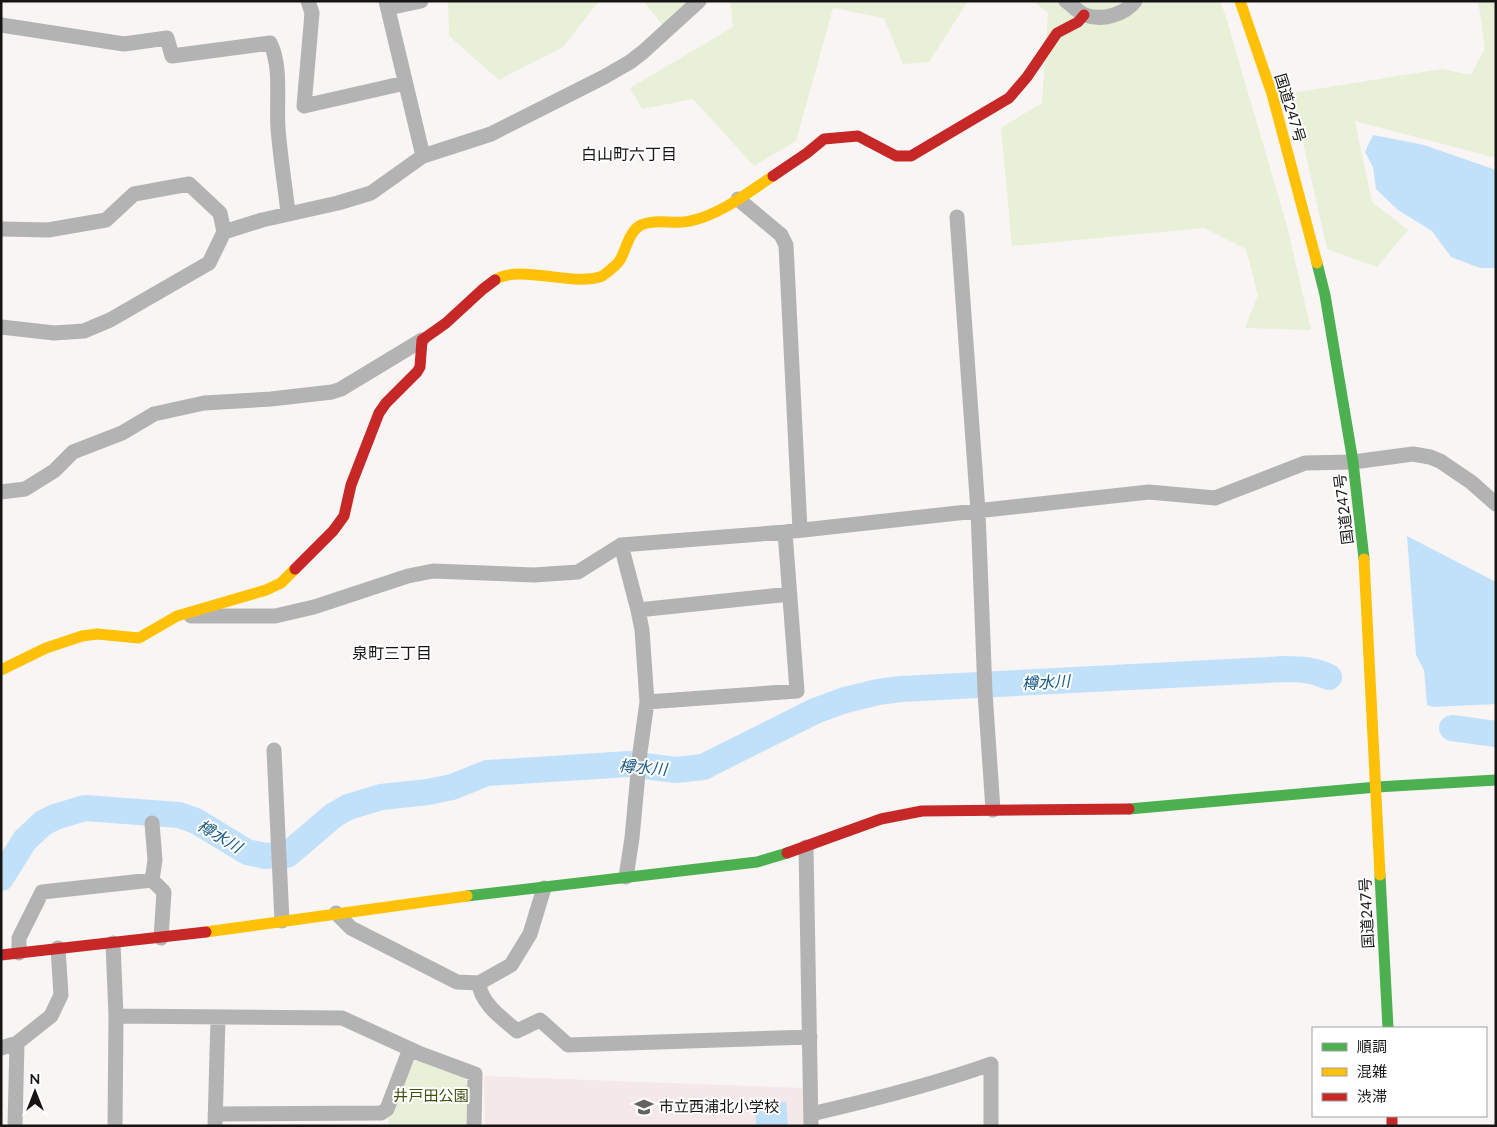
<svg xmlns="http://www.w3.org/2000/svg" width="1497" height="1127" font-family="Lato,'Noto Sans JP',sans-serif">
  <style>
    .education { fill: #f5e8e8 }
    .green { fill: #e8f0d8 }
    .water { fill: #c1e1fa }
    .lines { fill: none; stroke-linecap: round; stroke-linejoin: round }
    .river { stroke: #c1e1fa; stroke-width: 26 }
    .street { stroke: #b3b3b3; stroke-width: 15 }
    .fast { stroke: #4caf50; stroke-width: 11 }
    .slow { stroke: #ffc107; stroke-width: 11 }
    .jam { stroke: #c62828; stroke-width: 11 }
    .labels { text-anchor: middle; stroke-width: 4; stroke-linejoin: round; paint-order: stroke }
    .street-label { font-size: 15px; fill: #161514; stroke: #fff }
    .park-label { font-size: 15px; fill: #3c500c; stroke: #fff }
    .poi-label { font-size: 15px; fill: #161514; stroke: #fff; text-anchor: start }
    .neighbourhood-label { font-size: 16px; fill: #161514; stroke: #fff }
    .water-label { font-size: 16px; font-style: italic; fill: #185a84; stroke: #fff }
  </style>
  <rect width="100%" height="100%" fill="#f8f5f4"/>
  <path class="education" d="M484,1076L804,1088V1126H485Z"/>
  <path class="green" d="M448,1H599L563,47L499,80L449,36Z
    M643,1H713L664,27Z
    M730,1H968L929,62L903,64L884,18L833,8L796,141L754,166L693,99L642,109L630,88L733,27Z
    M1033,1H1220L1225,14L1287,226L1311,330L1245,328L1258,295L1246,249L1204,228L1012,246L1001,128L1042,103L1048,13Z
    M1478,1H1496V158L1355,121L1372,202L1408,230L1377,267L1327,249L1292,93L1441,69L1471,75L1485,48Z
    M417,1058L464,1076L467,1083L466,1126H389L388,1119L414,1060Z"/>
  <path class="water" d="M1373,135L1424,145L1496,170V268H1480L1451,257L1432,231L1398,210L1376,189L1373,167L1365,152Z
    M1407,536L1496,582V704L1433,707L1427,705L1424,670L1416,655Z
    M755,1102H786L788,1126H756Z"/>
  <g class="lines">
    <path class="river" d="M1452,728L1496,734
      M1,878L25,840L43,823L55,817L85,808L179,815L196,821L247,852L265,856L287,855L334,815L348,807L381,797L428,792L452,787L487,773L629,764L676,770L703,767L815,711L845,700L878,692L901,689L1285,669C1302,669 1314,670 1329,677"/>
    <path class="street" d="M308,1L312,13L304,106L405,83
      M386,1L423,156
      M1066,1C1072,5 1079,13 1085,15C1102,21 1124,15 1135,1
      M388,8L421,1
      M1,25L124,44L167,38L172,56L270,43C282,66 276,102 278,128C280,156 285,185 288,213
      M738,199L781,235L786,245L800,530
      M957,217L978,511L985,692L993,810
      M1,229L48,230L106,220L134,194L189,184L220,213L224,232L209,263L110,320L84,331L54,333L1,327
      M224,232L262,220L338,203L371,193L423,156L491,134L604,77L630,62L643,52L699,1
      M1,492L25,489L54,471L73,452L122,433L154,414L204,403L271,399L332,392L341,389L422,340
      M621,545L638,610L642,630L647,702L640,752L632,838L626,877
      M638,610L790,594
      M191,616H275L314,607L408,576L433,571L534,575L578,572L621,545L785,532L1149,492L1215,498L1305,463L1353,462L1413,454L1430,457L1440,461L1471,482L1496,504
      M647,702L797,691L785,532
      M274,750L282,921
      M152,823L155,860L152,880
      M806,847L811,1126
      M336,913L351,928L457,982L479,983L511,965L530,934L544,888
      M113,943L116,1016L115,1126
      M19,953V938L42,892L152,880L164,892L161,938
      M479,983C480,1003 503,1019 517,1031L540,1020L568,1045L810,1037
      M116,1016L342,1018L421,1054L475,1074L474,1126
      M1,1048L17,1043L51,1016L61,995L58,948
      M215,1114L381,1113L387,1109L410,1049
      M811,1114C872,1100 932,1085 991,1064V1126
      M15,1126L17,1043
      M215,1126L218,1018"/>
    <path class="fast" d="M1317,263L1325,295L1353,462L1364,559
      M1129,809L1377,787L1496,780
      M1380,875L1388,1028
      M467,896L757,862L787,853"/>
    <path class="slow" d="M1240,1L1272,94L1317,263
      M495,280C518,264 571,286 600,277C603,276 606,273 609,271C612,268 617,265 620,260C626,250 629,231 641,225C656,218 674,225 690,221C720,215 747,193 773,176
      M1364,559L1380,875
      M1,670L46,648L82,636L97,634L139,638L177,616L266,590L281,583L295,569
      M206,932L467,896"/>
    <path class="jam" d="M773,176L807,153L824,139L858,136L896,156H911L1009,98L1027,77L1057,33L1078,22L1084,15
      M295,569L333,531L344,516L351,485L379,413L386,403L417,372L420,367L422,340L446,323L483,289L495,280
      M787,853L881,819L922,811L1129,809
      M1,955L206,932
      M1392,1116V1126"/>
  </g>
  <defs>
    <g id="school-bare" transform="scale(1.5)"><path d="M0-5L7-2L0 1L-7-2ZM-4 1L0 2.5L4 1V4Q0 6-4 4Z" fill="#656362" stroke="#fff" stroke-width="2.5" paint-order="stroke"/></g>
  </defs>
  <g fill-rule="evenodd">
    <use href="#school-bare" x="644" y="1107"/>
  </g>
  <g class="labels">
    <g class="street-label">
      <text transform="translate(1290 108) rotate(73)" y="5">国道247号</text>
      <text transform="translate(1344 509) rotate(-97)" y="5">国道247号</text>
      <text transform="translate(1367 913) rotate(-93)" y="5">国道247号</text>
    </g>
    <g class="park-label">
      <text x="431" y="1101">井戸田公園</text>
    </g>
    <g class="poi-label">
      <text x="659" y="1112">市立西浦北小学校</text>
    </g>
    <g class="neighbourhood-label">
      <text x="629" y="160">白山町六丁目</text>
      <text x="392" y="659">泉町三丁目</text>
    </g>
    <g class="water-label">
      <text transform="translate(1046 682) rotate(-3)" y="6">樽水川</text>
      <text transform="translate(643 767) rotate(5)" y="6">樽水川</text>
      <text transform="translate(220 836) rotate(31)" y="6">樽水川</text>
    </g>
  </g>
  <rect width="1497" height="1127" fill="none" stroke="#161514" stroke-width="5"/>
  <rect x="1312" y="1027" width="175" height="90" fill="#ffffff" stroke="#a2a1a1"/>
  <rect x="1322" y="1043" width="25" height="8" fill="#4caf50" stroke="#a2a1a1"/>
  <text x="1357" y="1052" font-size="15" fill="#161514">順調</text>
  <rect x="1322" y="1068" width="25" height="8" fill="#ffc107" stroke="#a2a1a1"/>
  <text x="1357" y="1077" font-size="15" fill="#161514">混雑</text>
  <rect x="1322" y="1093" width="25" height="8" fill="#c62828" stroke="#a2a1a1"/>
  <text x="1357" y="1102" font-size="15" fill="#161514">渋滞</text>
  <g transform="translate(35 1092)" stroke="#ffffff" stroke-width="4" paint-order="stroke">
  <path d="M0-4L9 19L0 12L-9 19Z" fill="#161514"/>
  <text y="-8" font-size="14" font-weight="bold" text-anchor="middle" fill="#161514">N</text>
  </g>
</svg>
